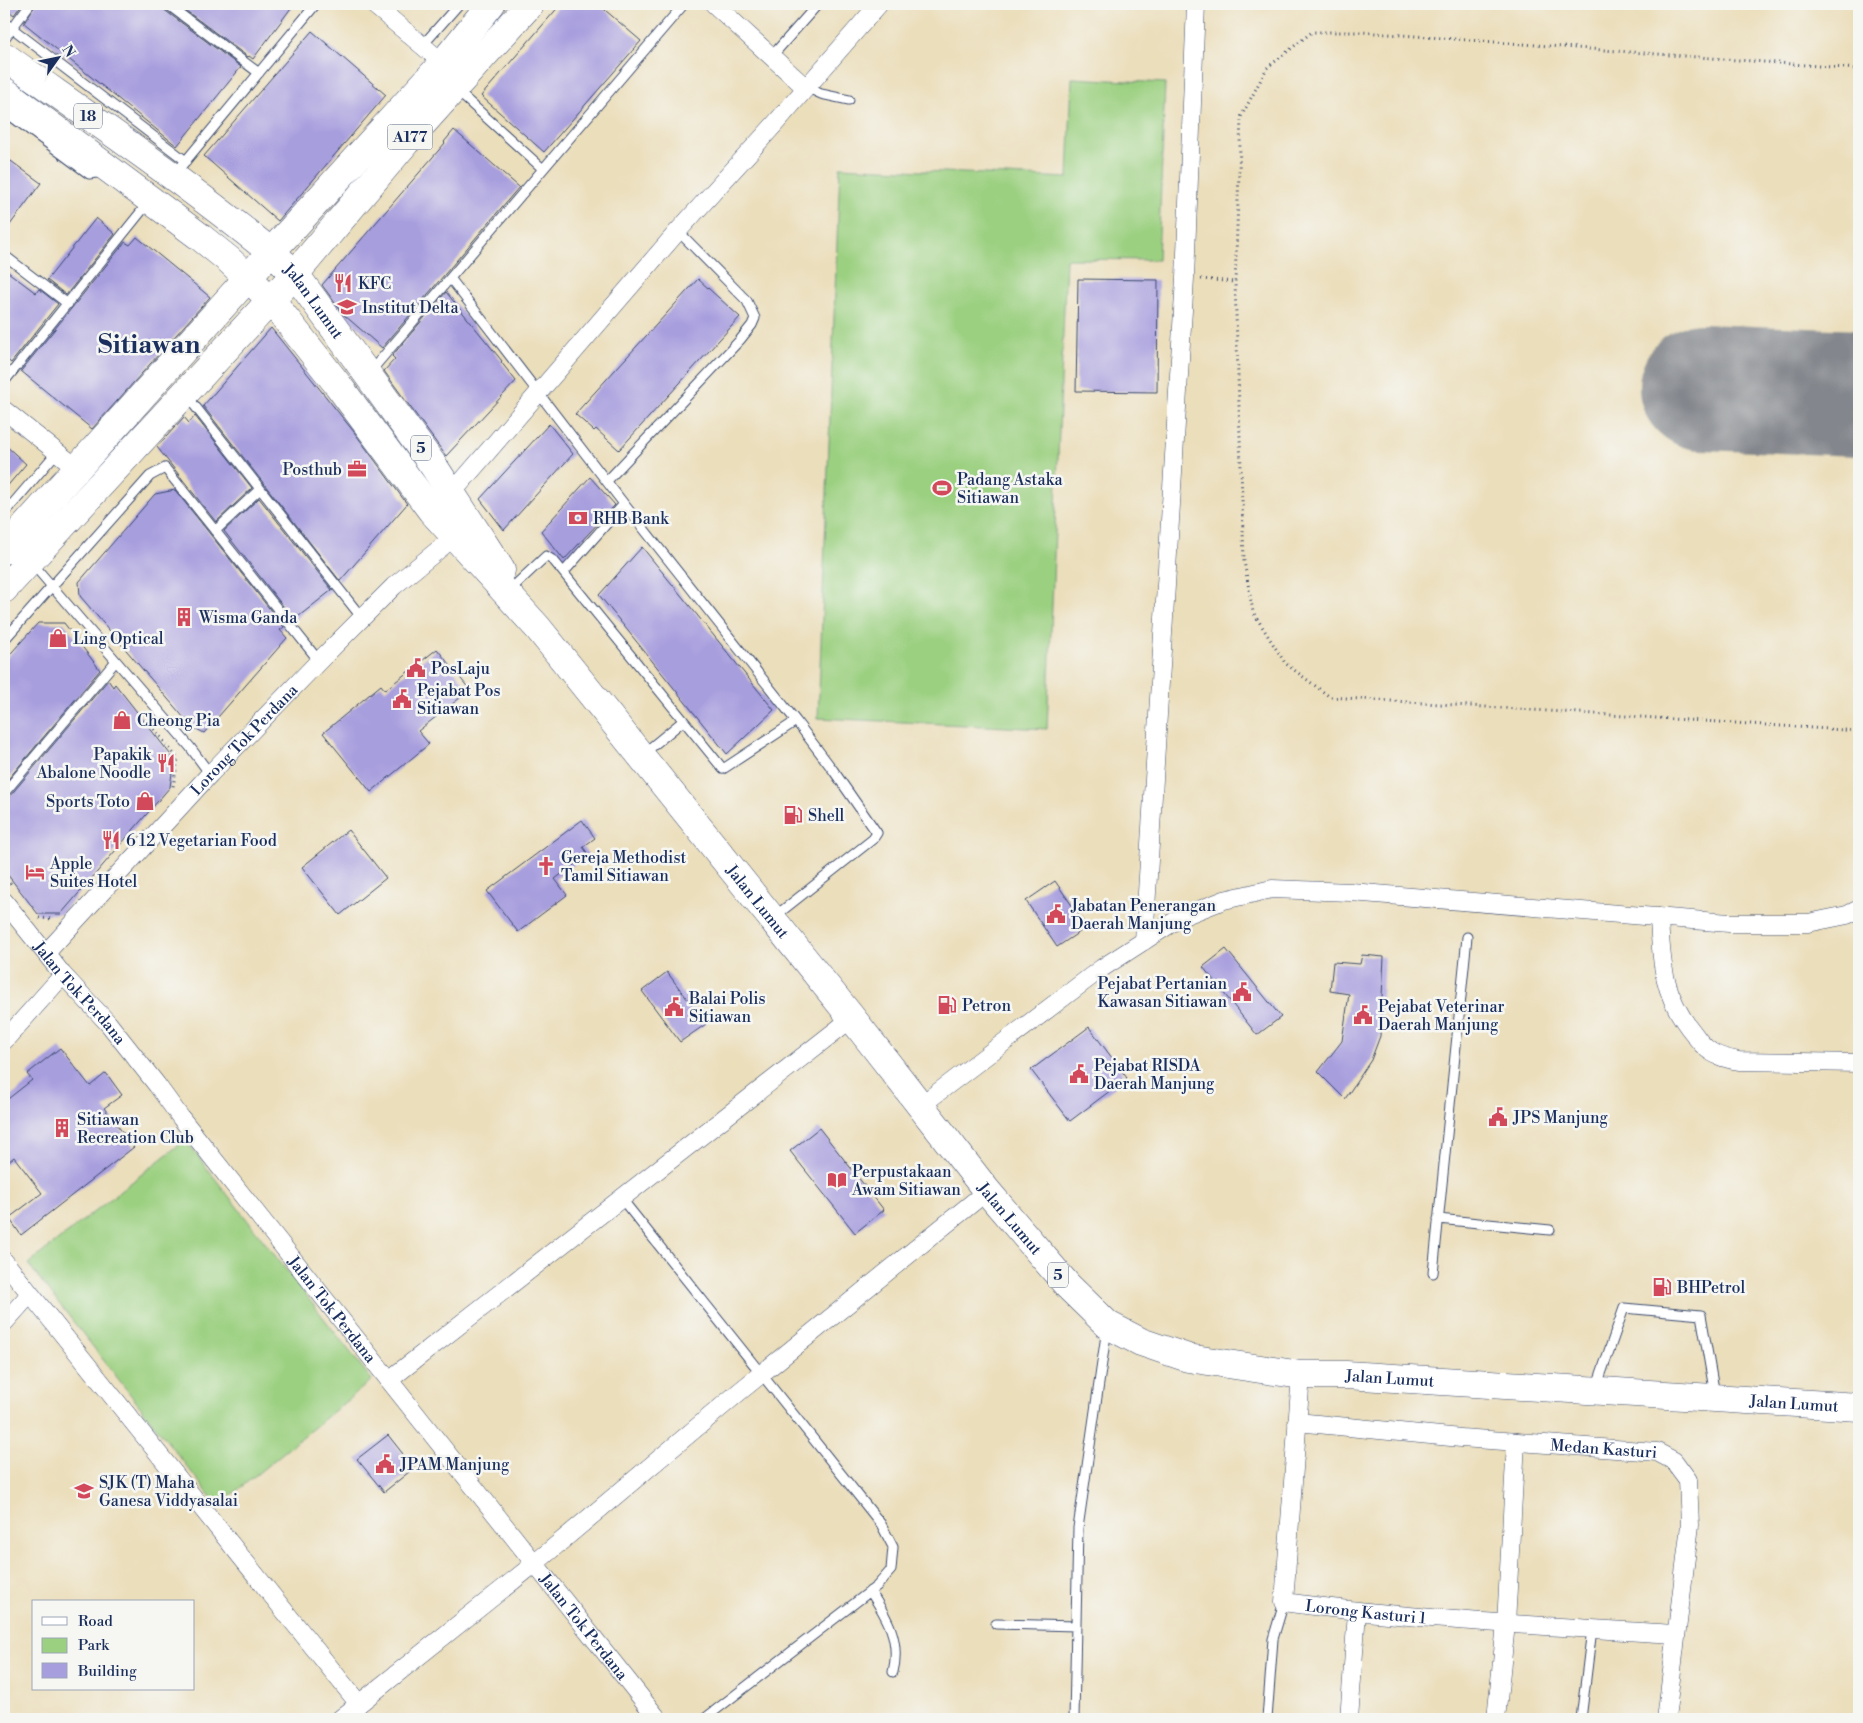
<svg xmlns="http://www.w3.org/2000/svg" width="1863" height="1723" font-family="'Libre Bodoni',serif">
  <style>
    .green { fill: #9bd080; stroke: #5b806f }
    .lines { fill: none; stroke-linecap: round; stroke-linejoin: round }
    .runway { stroke: #83868c; stroke-width: 126 }
    .building { fill: #a79ede }
    .lane-casing { stroke: #3a496c; stroke-width: 11 }
    .street-casing { stroke: #3a496c; stroke-width: 19 }
    .primary-casing { stroke: #3a496c; stroke-width: 29 }
    .highway-casing { stroke: #3a496c; stroke-width: 29 }
    .path { stroke: #3a496c; stroke-width: 3; stroke-dasharray: 1 4; stroke-linecap: butt }
    .lane { stroke: #fff; stroke-width: 9 }
    .street { stroke: #fff; stroke-width: 18 }
    .primary { stroke: #fff; stroke-width: 28 }
    .highway { stroke: #fff; stroke-width: 28 }
    .labels { text-anchor: middle; stroke-width: 5; stroke-linejoin: round; paint-order: stroke }
    .shield { fill: #f6f6f2; stroke: #5d6b8a; stroke-width: 1 }
    .shield-label { font-size: 15px; font-weight: bold; fill: #1b2f5e }
    .poi-label { font-size: 16px; fill: #1b2f5e; stroke: #f6f6f2; text-anchor: start }
    .street-label { font-size: 16px; fill: #1b2f5e; stroke: #f6f6f2 }
    .town-label { font-size: 26px; font-weight: bold; fill: #1b2f5e; stroke: #f6f6f2 }
  </style>
  <rect width="100%" height="100%" fill="#f6f6f2"/>
  <filter id="ink" filterUnits="userSpaceOnUse"><feTurbulence type="fractalNoise" baseFrequency=".02" numOctaves="2"/><feDisplacementMap in="SourceGraphic" scale="10" xChannelSelector="R" yChannelSelector="G"/><feConvolveMatrix kernelMatrix="1 2 1 2 8 2 1 2 1" color-interpolation-filters="sRGB"/></filter>
  <filter id="wash" filterUnits="userSpaceOnUse"><feTurbulence type="fractalNoise" baseFrequency=".0096" numOctaves="4" result="noise"/><feDisplacementMap in="SourceGraphic" scale="20" xChannelSelector="R" yChannelSelector="G"/><feGaussianBlur stdDeviation="1.12" result="paint"/><feColorMatrix in="noise" values="0 0 0 0 0 0 0 0 0 0 0 0 0 0 0 0 0 1.4 0 .05"/><feComposite in="paint" operator="in"/></filter>
  <g filter="url(#wash)">
    <rect width="100%" height="100%" fill="#ebdebb"/>
    <path class="green" d="M1072,78L1165,83L1158,260L1066,259L1047,729L818,718L840,167L1068,178Z
      M185,1140L372,1380L218,1506L28,1264Z"/>
    <g class="lines">
      <path class="runway" d="M1702,387L1859,393"/>
    </g>
    <g id="blocks">
      <path class="building" d="M4,4H22L14,15L4,7Z
        M36,4H161L163,9L241,67L177,146L24,23Z
        M177,4H294L253,59L249,56L248,57Z
        M561,4H598L641,41L544,152L481,96Z
        M312,31L386,95L278,221L204,156Z
        M454,130L519,187L382,348L343,314L322,285L445,143L444,142Z
        M4,156L41,183L4,233Z
        M96,218L115,234L66,295L47,280Z
        M137,237L210,297L92,429L21,371L125,242L130,245Z
        M4,269L36,293L39,289L58,304L11,363L4,357Z
        M698,279L740,317L619,450L596,429L594,431L575,414Z
        M1078,279L1158,280L1157,392L1076,391Z
        M446,292L502,361L501,362L516,381L446,456L384,371L395,359L392,356Z
        M271,328L354,432L407,504L340,581L203,406Z
        M195,416L252,488L216,522L157,447L184,417L189,423Z
        M549,424L573,454L504,530L480,499Z
        M4,444L26,464L4,490Z
        M590,477L615,505L564,560L541,531Z
        M175,490L284,627L280,630L287,638L204,733L191,726L80,596L79,582L155,494Z
        M259,498L332,590L294,620L224,531Z
        M642,547L774,710L727,754L599,595Z
        M38,623H64L100,670L4,784V661Z
        M437,649L470,690L418,731L429,744L371,792L323,733L381,685L385,690Z
        M108,680L113,687L115,684L174,759L170,787L61,914H38L4,870V799L9,797Z
        M582,820L595,838L583,847L588,854L555,879L567,895L518,932L487,891Z
        M348,830L386,878L340,915L302,867Z
        M1055,881L1087,927L1057,947L1026,901Z
        M1226,949L1281,1017L1257,1035L1203,967Z
        M1362,955L1384,957L1380,1036L1371,1060L1345,1099L1318,1072L1342,1041L1349,994L1330,991L1333,962L1360,964Z
        M667,972L706,1024L680,1042L642,991Z
        M1089,1027L1127,1078L1070,1121L1031,1070Z
        M60,1048L90,1086L106,1073L122,1095L104,1108L134,1147L21,1235L9,1218L42,1193L14,1157L4,1165V1102L32,1080L27,1074Z
        M819,1128L884,1210L855,1233L790,1151Z
        M388,1435L414,1468L384,1492L357,1459Z"/>
    </g>
  </g>
  <g filter="url(#ink)">
    <use href="#blocks" fill-opacity="0" stroke="#3a496c" stroke-width="1"/>
    <g class="lines">
      <g class="lane-casing">
        <path id="lane" d="M167,4L259,73
          M4,22L186,161
          M4,39L30,4
          M422,46L459,4
          M772,56L818,4
          M806,87L821,94L849,100
          M456,90L543,169
          M4,111L89,174L97,173L101,169
          M174,175L316,4
          M4,255L68,304
          M450,278L624,504L796,721L833,770L877,833L873,839L774,917
          M370,372L684,4
          M4,382L148,203
          M187,396L362,618
          M607,481L740,340L752,325L755,318L747,301L678,231
          M4,514L57,452
          M215,531L260,489
          M31,562L190,747L210,774
          M564,572L624,504
          M512,588L546,556L554,561L723,769L796,721
          M4,640L150,476L165,468L319,661
          M643,754L683,721
          M4,793L116,661
          M621,1198L881,1524L893,1547L891,1570L877,1586L704,1719
          M1438,1219L1550,1230
          M1433,1273L1467,937
          M1596,1388L1624,1308L1701,1315L1715,1395
          M870,1591C887,1617 901,1640 893,1672
          M996,1624L1076,1626
          M1074,1719L1078,1528L1107,1328
          M1267,1719L1273,1639L1284,1602
          M1581,1719L1592,1629"/>
      </g>
      <g class="street-casing">
        <g id="street">
          <path d="M373,4L443,63"/>
          <path d="M714,4L805,87"/>
          <path d="M4,410L77,468"/>
          <path d="M452,493L678,231L773,126L879,4"/>
          <path id="s1" d="M4,901L63,975L108,1023L157,1085L181,1118L658,1719"/>
          <path d="M1659,917C1661,963 1663,997 1694,1034C1698,1040 1704,1047 1710,1051C1718,1057 1729,1059 1739,1061L1859,1063"/>
          <path d="M1144,941L1185,278L1196,4"/>
          <path id="s2" d="M46,953L210,774L319,661L394,586L454,537"/>
          <path d="M4,1041L63,975"/>
          <path d="M920,1106L1102,968L1181,917L1224,900L1272,889L1351,892L1729,923H1808L1847,915L1859,909"/>
          <path d="M4,1261L359,1704"/>
          <path d="M4,1323L30,1294"/>
          <path id="s3" d="M1301,1375L1284,1602C1414,1620 1545,1626 1676,1634"/>
          <path d="M389,1380L852,1018"/>
          <path id="s4" d="M1297,1422L1461,1438L1657,1452L1674,1461L1688,1480L1690,1525L1666,1719"/>
          <path d="M340,1719L534,1564L739,1392L987,1191"/>
          <path d="M1349,1719L1357,1612"/>
          <path d="M1496,1719L1506,1624L1516,1442"/>
        </g>
      </g>
      <g class="primary-casing">
        <path id="primary" d="M4,56C94,120 185,182 271,252
          M4,91L199,236L229,260L248,278"/>
      </g>
      <g class="highway-casing">
        <g id="highway">
          <path id="s5" d="M283,263L295,274L433,465L501,570"/>
          <path id="s6" d="M248,278L271,300L338,385L431,510L538,628L852,1018L987,1191L1068,1286L1108,1325L1141,1342L1188,1358L1301,1375H1346L1859,1407"/>
          <path d="M4,550L271,252L443,63L491,4"/>
          <path d="M4,589L295,274L406,142L530,4"/>
        </g>
      </g>
      <path class="path" d="M1859,69L1361,32H1312L1267,68L1241,117L1235,283L1244,561L1253,612L1285,663L1330,697L1859,731
        M1201,279L1235,282
        M151,725L178,759L173,787
        M4,875L11,884
        M39,918L53,919"/>
      <use href="#lane" class="lane"/>
      <use href="#street" class="street"/>
      <use href="#primary" class="primary"/>
      <use href="#highway" class="highway"/>
    </g>
  </g>
  <defs>
    <g id="restaurant-bare" transform="scale(1.5)"><path d="M-5-6h1v4h1v-4h1v4h1v-4h1v5L-1.5 .5V6h-2V.5L-5-1ZM5-6V6H3V1.5H1.5Q1.5-4 5-6Z" fill="#d1495b" stroke="#f6f6f2" stroke-width="2.5" paint-order="stroke"/></g>
    <g id="university-bare" transform="scale(1.5)"><path d="M0-5L7-2L0 1L-7-2ZM-4 1L0 2.5L4 1V4Q0 6-4 4Z" fill="#d1495b" stroke="#f6f6f2" stroke-width="2.5" paint-order="stroke"/></g>
    <g id="office-bare" transform="scale(1.5)"><path d="M-6-3h4V-5.5h4V-3h4V5H-6ZM-1-4.5V-3h2v-1.5ZM-6 0V1H6V0Z" fill="#d1495b" stroke="#f6f6f2" stroke-width="2.5" paint-order="stroke"/></g>
    <g id="stadium-bare" transform="scale(1.5)"><path d="M0-5a6.5 5 0 1 0 0 10a6.5 5 0 1 0 0-10ZM-3.5-1.8h7v3.6h-7Z" fill="#d1495b" stroke="#f6f6f2" stroke-width="2.5" paint-order="stroke"/></g>
    <g id="bank-bare" transform="scale(1.5)"><path d="M-6-4H6V4H-6ZM0-2.3a2.3 2.3 0 1 0 0 4.6a2.3 2.3 0 1 0 0-4.6Z" fill="#d1495b" stroke="#f6f6f2" stroke-width="2.5" paint-order="stroke"/></g>
    <g id="building-bare" transform="scale(1.5)"><path d="M-4-6H4V6H1V3H-1V6H-4ZM-2.5-4.3h1.7v1.8h-1.7ZM.8-4.3h1.7v1.8H.8ZM-2.5-1h1.7V.8h-1.7ZM.8-1h1.7V.8H.8Z" fill="#d1495b" stroke="#f6f6f2" stroke-width="2.5" paint-order="stroke"/></g>
    <g id="shop-bare" transform="scale(1.5)"><path d="M-5-2.5h2.3a2.7 3.5 0 0 1 5.4 0H5L5.5 6h-11ZM-1.5-2.5h3a1.5 2.3 0 0 0-3 0Z" fill="#d1495b" stroke="#f6f6f2" stroke-width="2.5" paint-order="stroke"/></g>
    <g id="civic-bare" transform="scale(1.5)"><path d="M-.6-6.5H3V-4.5H.6V-3L4-1V1h2V6H-6V1h2V-1L-.6-3ZM-1.2 2.5V6h2.4V2.5Z" fill="#d1495b" stroke="#f6f6f2" stroke-width="2.5" paint-order="stroke"/></g>
    <g id="fuel-bare" transform="scale(1.5)"><path d="M-5.5-6h7V0h2V4h1.3V-2.5L3-4.5l.8-.8L6-3V5H2.5V1h-1V6h-7ZM-4.2-4.7v3.2H.2V-4.7Z" fill="#d1495b" stroke="#f6f6f2" stroke-width="2.5" paint-order="stroke"/></g>
    <g id="church-bare" transform="scale(1.5)"><path d="M-1.2-6h2.4v3.5h3.3v2.4h-3.3V6h-2.4V-.1h-3.3v-2.4h3.3Z" fill="#d1495b" stroke="#f6f6f2" stroke-width="2.5" paint-order="stroke"/></g>
    <g id="hotel-bare" transform="scale(1.5)"><path d="M-6-4.5h1.5V1H6V5H4.5V3h-9V5H-6ZM-4 0a1.8 1.8 0 1 1 3.6 0ZM.5 0V-2.5h3Q6-2.5 6 0Z" fill="#d1495b" stroke="#f6f6f2" stroke-width="2.5" paint-order="stroke"/></g>
    <g id="library-bare" transform="scale(1.5)"><path d="M-6-4Q-3-5.5-.7-3.5V5Q-3 3-6 4ZM6-4Q3-5.5 .7-3.5V5Q3 3 6 4Z" fill="#d1495b" stroke="#f6f6f2" stroke-width="2.5" paint-order="stroke"/></g>
    <g id="school-bare" transform="scale(1.5)"><path d="M0-5L7-2L0 1L-7-2ZM-4 1L0 2.5L4 1V4Q0 6-4 4Z" fill="#d1495b" stroke="#f6f6f2" stroke-width="2.5" paint-order="stroke"/></g>
  </defs>
  <g fill-rule="evenodd">
    <use href="#restaurant-bare" x="343" y="283"/>
    <use href="#university-bare" x="347" y="307"/>
    <use href="#office-bare" x="357" y="469"/>
    <use href="#stadium-bare" x="942" y="488"/>
    <use href="#bank-bare" x="578" y="518"/>
    <use href="#building-bare" x="184" y="617"/>
    <use href="#shop-bare" x="58" y="638"/>
    <use href="#civic-bare" x="416" y="668"/>
    <use href="#civic-bare" x="402" y="699"/>
    <use href="#shop-bare" x="122" y="720"/>
    <use href="#restaurant-bare" x="166" y="763"/>
    <use href="#shop-bare" x="145" y="801"/>
    <use href="#fuel-bare" x="793" y="815"/>
    <use href="#restaurant-bare" x="111" y="840"/>
    <use href="#church-bare" x="546" y="866"/>
    <use href="#hotel-bare" x="35" y="872"/>
    <use href="#civic-bare" x="1056" y="914"/>
    <use href="#civic-bare" x="1242" y="992"/>
    <use href="#fuel-bare" x="947" y="1005"/>
    <use href="#civic-bare" x="674" y="1007"/>
    <use href="#civic-bare" x="1363" y="1015"/>
    <use href="#civic-bare" x="1079" y="1074"/>
    <use href="#civic-bare" x="1498" y="1117"/>
    <use href="#building-bare" x="62" y="1128"/>
    <use href="#library-bare" x="837" y="1180"/>
    <use href="#fuel-bare" x="1662" y="1287"/>
    <use href="#civic-bare" x="385" y="1464"/>
    <use href="#school-bare" x="84" y="1491"/>
  </g>
  <g class="labels">
    <g class="shield">
      <rect x="74" y="103.5" width="28" height="25" rx="4"/>
      <rect x="387.5" y="124.5" width="45" height="25" rx="4"/>
      <rect x="411" y="435.5" width="20" height="25" rx="4"/>
      <rect x="1048" y="1262.5" width="20" height="25" rx="4"/>
    </g>
    <g class="shield-label">
      <text x="88" y="121">18</text>
      <text x="410" y="142">A177</text>
      <text x="421" y="453">5</text>
      <text x="1058" y="1280">5</text>
    </g>
    <g class="poi-label">
      <text x="358" y="289">KFC</text>
      <text x="362" y="313">Institut Delta</text>
      <text x="342" y="475" text-anchor="end">Posthub</text>
      <text x="957" y="485">Padang Astaka<tspan x="957" dy="18">Sitiawan</tspan></text>
      <text x="593" y="524">RHB Bank</text>
      <text x="199" y="623">Wisma Ganda</text>
      <text x="73" y="644">Ling Optical</text>
      <text x="431" y="674">PosLaju</text>
      <text x="417" y="696">Pejabat Pos<tspan x="417" dy="18">Sitiawan</tspan></text>
      <text x="137" y="726">Cheong Pia</text>
      <text x="151" y="760" text-anchor="end">Papakik<tspan x="151" dy="18">Abalone Noodle</tspan></text>
      <text x="130" y="807" text-anchor="end">Sports Toto</text>
      <text x="808" y="821">Shell</text>
      <text x="126" y="846">6 12 Vegetarian Food</text>
      <text x="561" y="863">Gereja Methodist<tspan x="561" dy="18">Tamil Sitiawan</tspan></text>
      <text x="50" y="869">Apple<tspan x="50" dy="18">Suites Hotel</tspan></text>
      <text x="1071" y="911">Jabatan Penerangan<tspan x="1071" dy="18">Daerah Manjung</tspan></text>
      <text x="1227" y="989" text-anchor="end">Pejabat Pertanian<tspan x="1227" dy="18">Kawasan Sitiawan</tspan></text>
      <text x="689" y="1004">Balai Polis<tspan x="689" dy="18">Sitiawan</tspan></text>
      <text x="962" y="1011">Petron</text>
      <text x="1378" y="1012">Pejabat Veterinar<tspan x="1378" dy="18">Daerah Manjung</tspan></text>
      <text x="1094" y="1071">Pejabat RISDA<tspan x="1094" dy="18">Daerah Manjung</tspan></text>
      <text x="1513" y="1123">JPS Manjung</text>
      <text x="77" y="1125">Sitiawan<tspan x="77" dy="18">Recreation Club</tspan></text>
      <text x="852" y="1177">Perpustakaan<tspan x="852" dy="18">Awam Sitiawan</tspan></text>
      <text x="1677" y="1293">BHPetrol</text>
      <text x="400" y="1470">JPAM Manjung</text>
      <text x="99" y="1488">SJK (T) Maha<tspan x="99" dy="18">Ganesa Viddyasalai</tspan></text>
    </g>
    <g class="street-label">
      <text dy="6" stroke="none"><textPath href="#s5" startOffset="49">Jalan Lumut</textPath></text>
      <text dy="6" stroke="none"><textPath href="#s2" startOffset="291">Lorong Tok Perdana</textPath></text>
      <text dy="6" stroke="none"><textPath href="#s6" startOffset="806">Jalan Lumut</textPath></text>
      <text dy="6" stroke="none"><textPath href="#s1" startOffset="119">Jalan Tok Perdana</textPath></text>
      <text dy="6" stroke="none"><textPath href="#s6" startOffset="1211">Jalan Lumut</textPath></text>
      <text dy="6" stroke="none"><textPath href="#s1" startOffset="524">Jalan Tok Perdana</textPath></text>
      <text dy="6" stroke="none"><textPath href="#s6" startOffset="1646">Jalan Lumut</textPath></text>
      <text dy="6" stroke="none"><textPath href="#s6" startOffset="2051">Jalan Lumut</textPath></text>
      <text dy="6" stroke="none"><textPath href="#s4" startOffset="308">Medan Kasturi</textPath></text>
      <text dy="6" stroke="none"><textPath href="#s3" startOffset="310">Lorong Kasturi 1</textPath></text>
      <text dy="6" stroke="none"><textPath href="#s1" startOffset="929">Jalan Tok Perdana</textPath></text>
    </g>
    <g class="town-label">
      <text x="149" y="353">Sitiawan</text>
    </g>
  </g>
  <rect width="1863" height="1723" fill="none" stroke="#f6f6f2" stroke-width="20"/>
  <rect x="32" y="1600" width="162" height="90" fill="#f6f6f2" stroke="#9ea6b7"/>
  <rect x="42" y="1617" width="25" height="8" fill="#ffffff" stroke="#9ea6b7"/>
  <text x="78" y="1626" font-size="15" fill="#1b2f5e">Road</text>
  <rect x="42" y="1638" width="25" height="15" fill="#9bd080" stroke="#9ea6b7"/>
  <text x="78" y="1650" font-size="15" fill="#1b2f5e">Park</text>
  <rect x="42" y="1663" width="25" height="15" fill="#a79ede" stroke="#9ea6b7"/>
  <text x="78" y="1676" font-size="15" fill="#1b2f5e">Building</text>
  <g transform="translate(58 58) rotate(57)" stroke="#f6f6f2" stroke-width="4" paint-order="stroke">
  <path d="M0-4L9 19L0 12L-9 19Z" fill="#1b2f5e"/>
  <text y="-8" font-size="14" font-weight="bold" text-anchor="middle" fill="#1b2f5e">N</text>
  </g>
</svg>
